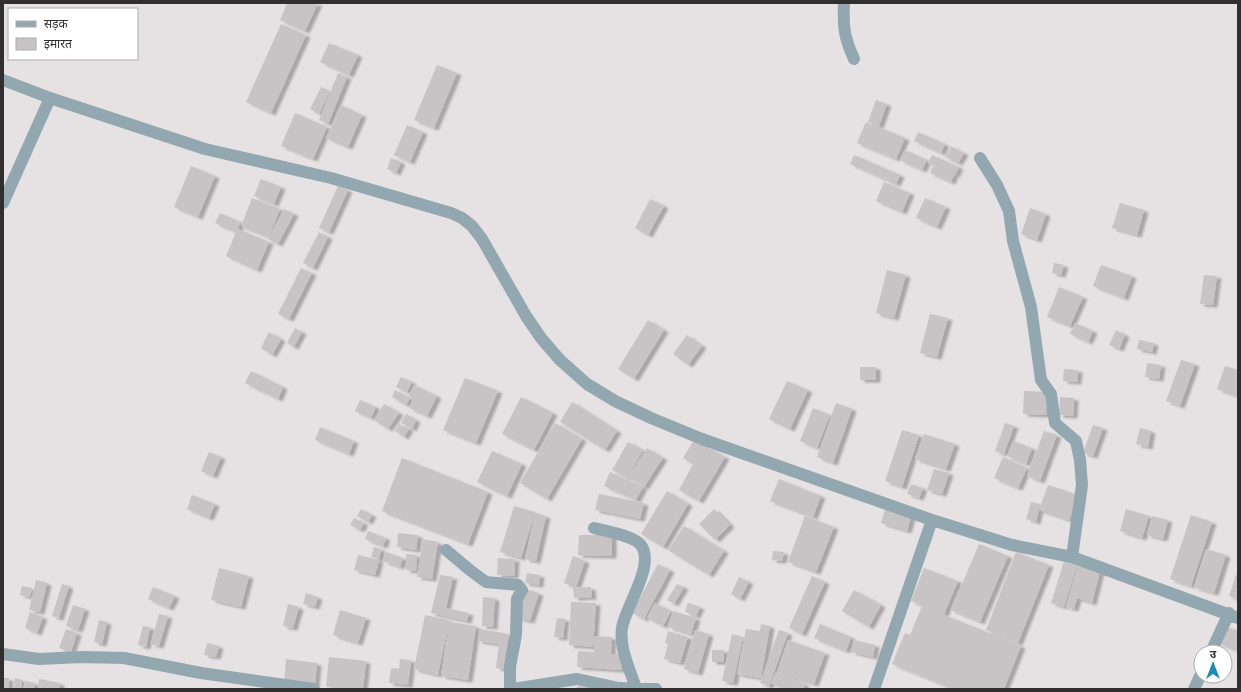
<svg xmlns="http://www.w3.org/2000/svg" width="1241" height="692" font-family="'Noto Sans','Noto Sans Devanagari',sans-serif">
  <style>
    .building { fill: #c8c3c4; filter: url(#shadow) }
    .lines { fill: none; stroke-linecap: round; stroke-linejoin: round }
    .minor { stroke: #93a7b0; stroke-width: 12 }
  </style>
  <defs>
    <filter id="shadow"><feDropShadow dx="4.5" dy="2.5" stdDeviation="1" flood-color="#0004"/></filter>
  </defs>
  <rect width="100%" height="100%" fill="#e6e1e2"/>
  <path class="building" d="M287,3H318L305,31L280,20Z
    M281,24L306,35L271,113L246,102Z
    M329,43L358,55L349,75L320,62Z
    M437,65L457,73L434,128L414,120Z
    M338,73L347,77L328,124L319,120Z
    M321,87L330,91L319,114L310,109Z
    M876,100L887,104L879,126L868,122Z
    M341,105L362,115L348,147L326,138Z
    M295,113L327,127L313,159L281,146Z
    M866,122L905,138L896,159L857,143Z
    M407,125L423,132L410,162L394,155Z
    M918,132L945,144L941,153L914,141Z
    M951,146L964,153L958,163L945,157Z
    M905,150L927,160L922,170L900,160Z
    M854,155L900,175L896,184L850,164Z
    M932,155L959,167L955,175L928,163Z
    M391,158L401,162L396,173L387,169Z
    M191,166L215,176L198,217L174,207Z
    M933,166L954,175L951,182L930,173Z
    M261,179L281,187L274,204L254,196Z
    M884,182L910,193L902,212L876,201Z
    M338,186L348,190L329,232L319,228Z
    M252,198L280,209L269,237L241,226Z
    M925,198L946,207L937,227L916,218Z
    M650,199L664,206L648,235L635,228Z
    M1120,203L1144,210L1137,235L1112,228Z
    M1030,208L1046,214L1037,240L1021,234Z
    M284,209L294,214L278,244L268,239Z
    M220,213L240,222L238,229L269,242L257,270L226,256L236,232L215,223Z
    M319,232L328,237L313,268L303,263Z
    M1054,263L1064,265L1061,275L1052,273Z
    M1101,265L1132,276L1124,298L1093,286Z
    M301,268L312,273L289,319L278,314Z
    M887,270L906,275L894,318L876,313Z
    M1204,275L1217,276L1213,305L1200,304Z
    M1059,287L1083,297L1070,326L1047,317Z
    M930,314L948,318L937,357L920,353Z
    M648,320L664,330L634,379L618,369Z
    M1075,323L1093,331L1088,342L1070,334Z
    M295,328L302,332L294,347L287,343Z
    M1116,330L1125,335L1119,349L1109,345Z
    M269,332L281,339L272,355L261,348Z
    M687,335L702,346L688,365L673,354Z
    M1139,340L1154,343L1152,352L1137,349Z
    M1181,360L1195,364L1180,406L1166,401Z
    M1147,363L1161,365L1159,379L1145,377Z
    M1225,366L1238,370V396L1217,389Z
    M860,367H876V380H860Z
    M1064,369L1078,370L1077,382L1063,381Z
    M251,371L283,387L278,399L245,383Z
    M401,377L412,382L407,392L396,387Z
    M465,378L498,391L476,443L443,430Z
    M787,381L808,390L790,429L769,419Z
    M414,385L437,396L427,416L409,408L413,399L409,396Z
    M395,390L410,398L406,405L392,397Z
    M1024,391L1047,392L1046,415L1023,414Z
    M521,397L553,413L534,450L502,434Z
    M1060,397L1074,398L1073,416L1059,415Z
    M360,400L376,407L371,418L355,411Z
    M572,402L617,431L605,450L560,422Z
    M836,403L852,409L833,463L817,457Z
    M384,404L399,413L388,429L374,420Z
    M813,408L830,415L817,448L800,441Z
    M406,414L416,420L412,429L401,423Z
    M555,423L582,439L547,499L520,483Z
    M1005,423L1014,426L1004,454L995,451Z
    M399,424L409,429L404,437L395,431Z
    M1093,425L1103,428L1093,456L1083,453Z
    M320,427L354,441L349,454L315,440Z
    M1140,428L1151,431L1148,447L1136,444Z
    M902,430L919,435L902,487L885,481Z
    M1044,431L1057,435L1040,481L1027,476Z
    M924,434L955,444L946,469L915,459Z
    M694,440L725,457L699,501L679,490L693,464L683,458Z
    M1013,441L1032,448L1026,464L1007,456Z
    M628,442L643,450L627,478L612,470Z
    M647,448L663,458L644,487L628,477Z
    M492,451L522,464L507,496L477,482Z
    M209,452L221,457L213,476L201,471Z
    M1003,457L1027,468L1018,488L994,478Z
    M402,458L488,492L468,544L382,511Z
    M934,469L949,473L942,494L927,490Z
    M610,472L643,487L636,500L604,486Z
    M779,479L821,496L813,517L770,501Z
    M911,484L923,488L919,498L907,494Z
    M1048,485L1078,495L1069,520L1039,510Z
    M667,491L688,504L663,547L641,534Z
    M599,494L644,503L640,519L595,510Z
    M192,495L215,504L209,518L187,509Z
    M1031,502L1040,504L1036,522L1026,519Z
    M514,506L535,512L521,558L500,552Z
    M361,509L372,515L368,522L357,516Z
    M714,509L730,525L715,540L699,524Z
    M885,509L911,517L907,531L881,523Z
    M1126,509L1149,516L1142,538L1120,531Z
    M535,513L546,516L536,561L525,559Z
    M1191,515L1212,522L1191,586L1170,579Z
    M805,516L834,527L816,572L788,562Z
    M1152,516L1168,520L1163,539L1147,535Z
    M354,518L364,523L360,530L350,525Z
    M684,526L724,551L709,575L668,550Z
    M368,531L386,538L383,546L365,539Z
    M398,533L418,535L416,550L397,547Z
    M579,535H612V556L578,555Z
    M423,539L438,542L432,579L417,577Z
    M979,544L1008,556L980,622L951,610Z
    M374,547L381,549L379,559L371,557Z
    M1206,549L1226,555L1214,593L1194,587Z
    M773,551L784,552L782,561L772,560Z
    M386,552L403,558L400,567L383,561Z
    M1016,552L1049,565L1018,643L986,630Z
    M406,554L417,555L416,571L406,570Z
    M358,555L379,560L375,575L354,570Z
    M573,556L585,561L576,587L564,583Z
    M498,558L515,559L514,576L497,575Z
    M1064,561L1077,565L1064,607L1051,603Z
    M658,564L670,570L644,619L632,613Z
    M1078,565L1100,571L1092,603L1077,598L1074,609L1066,607Z
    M219,568L249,576L241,607L211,600Z
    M924,568L958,581L944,614L911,601Z
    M1238,569V600L1229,596Z
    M527,573L540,575L539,585L525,583Z
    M440,575L453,577L446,608L469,613L467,621L431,613Z
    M812,576L825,582L802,634L789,628Z
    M739,577L749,582L740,599L731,594Z
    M36,580L47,583L40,612L29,610Z
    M62,584L69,586L59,618L52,616Z
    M677,584L684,587L674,604L667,600Z
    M22,586L32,588L30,597L20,595Z
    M153,587L175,596L169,608L148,599Z
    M591,587L592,597L574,598L573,588Z
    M526,589L539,593L530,621L518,618Z
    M854,590L881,605L869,627L842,611Z
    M306,593L318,597L315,607L303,604Z
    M483,597L495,598L493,627L482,626Z
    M571,602L596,603L593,647L569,645Z
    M655,603L671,611L663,626L647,618Z
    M688,603L700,607L696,616L685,612Z
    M288,604L299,607L293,628L283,626Z
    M73,605L85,609L78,630L66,626Z
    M922,606L1021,646L1004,689H954L892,664L905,633L910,635Z
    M340,610L366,618L358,643L333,635Z
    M673,611L696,618L691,634L668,627Z
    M30,612L43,617L37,633L25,628Z
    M159,614L168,616L159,646L151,644Z
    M425,615L449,620L438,675L414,669Z
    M557,618L565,619L563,638L554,637Z
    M99,620L107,622L102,644L94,642Z
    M449,622L476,626L468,680L441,676Z
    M761,624L770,626L761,678L737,674L746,629L760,631Z
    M820,624L851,637L846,651L814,638Z
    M143,626L150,627L146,647L138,645Z
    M1225,626L1238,631V651L1218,643Z
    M66,629L77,633L71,652L59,648Z
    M480,629L509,634L503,669L496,668L499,644L478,641Z
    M695,630L709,634L698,673L684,669Z
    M779,630L788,633L769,686L760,683Z
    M668,631L688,637L680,663L664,659L668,644L665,643Z
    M732,634L743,637L733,683L722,681Z
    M595,636L612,637L611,654L622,655L621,670L577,667L578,651L594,652Z
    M788,640L825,653L814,684L777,672Z
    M854,640L875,645L873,657L851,652Z
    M207,643L219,646L216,657L204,655Z
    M712,650H724V662H712Z
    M329,657L366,661L363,689L326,687Z
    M286,659L317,663L315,685L284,682Z
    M400,659L411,660L408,685L389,683L391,668L399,669Z
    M776,672L805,684L803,689H785L771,683Z
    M3,678H9L8,689H3Z
    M15,678L22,680L21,689H13Z
    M39,679L60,683L59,689H38Z
    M25,681L35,683L34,689H23Z
    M577,686L610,688V689H577Z"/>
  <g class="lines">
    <path class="minor" d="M844,3C843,27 844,37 854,59
      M3,80L50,98L205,149L331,178L451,213L462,218L472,226L482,239L526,316L541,338L560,360L587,384L615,401L651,418L702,439L932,520L1012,545L1072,557L1238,618
      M980,158L997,185L1009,211L1013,241L1031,307L1041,380L1051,394L1055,423L1076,441L1080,460L1082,485L1072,557
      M3,203L50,98
      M594,528C605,531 631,535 640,544C657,563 625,607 622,628C619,648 630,670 636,688
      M446,550L471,571L486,582L518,585L522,590L517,599L516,635L510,667V689
      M1211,652L1229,613
      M3,654L39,659L81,657L124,658L201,673L314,689
      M513,689L577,679L619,688L656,689
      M874,689L932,520
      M1194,689L1201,674"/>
  </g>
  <rect width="1241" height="692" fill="none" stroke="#302e2e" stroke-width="8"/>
  <rect x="8" y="8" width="130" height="52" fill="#ffffff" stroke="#acabab"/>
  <rect x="16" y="21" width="20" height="6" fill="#93a7b0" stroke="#acabab"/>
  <text x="44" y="28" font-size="12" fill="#302e2e">सड़क</text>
  <rect x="16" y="38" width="20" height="12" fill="#c8c3c4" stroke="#acabab"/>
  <text x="44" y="48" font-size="12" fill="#302e2e">इमारत</text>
  <g transform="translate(1213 664)"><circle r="19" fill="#ffffff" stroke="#acabab"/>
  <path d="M0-3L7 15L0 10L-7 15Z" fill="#1f8bb2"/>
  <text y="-6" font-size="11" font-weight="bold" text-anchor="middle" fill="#302e2e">उ</text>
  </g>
</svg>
